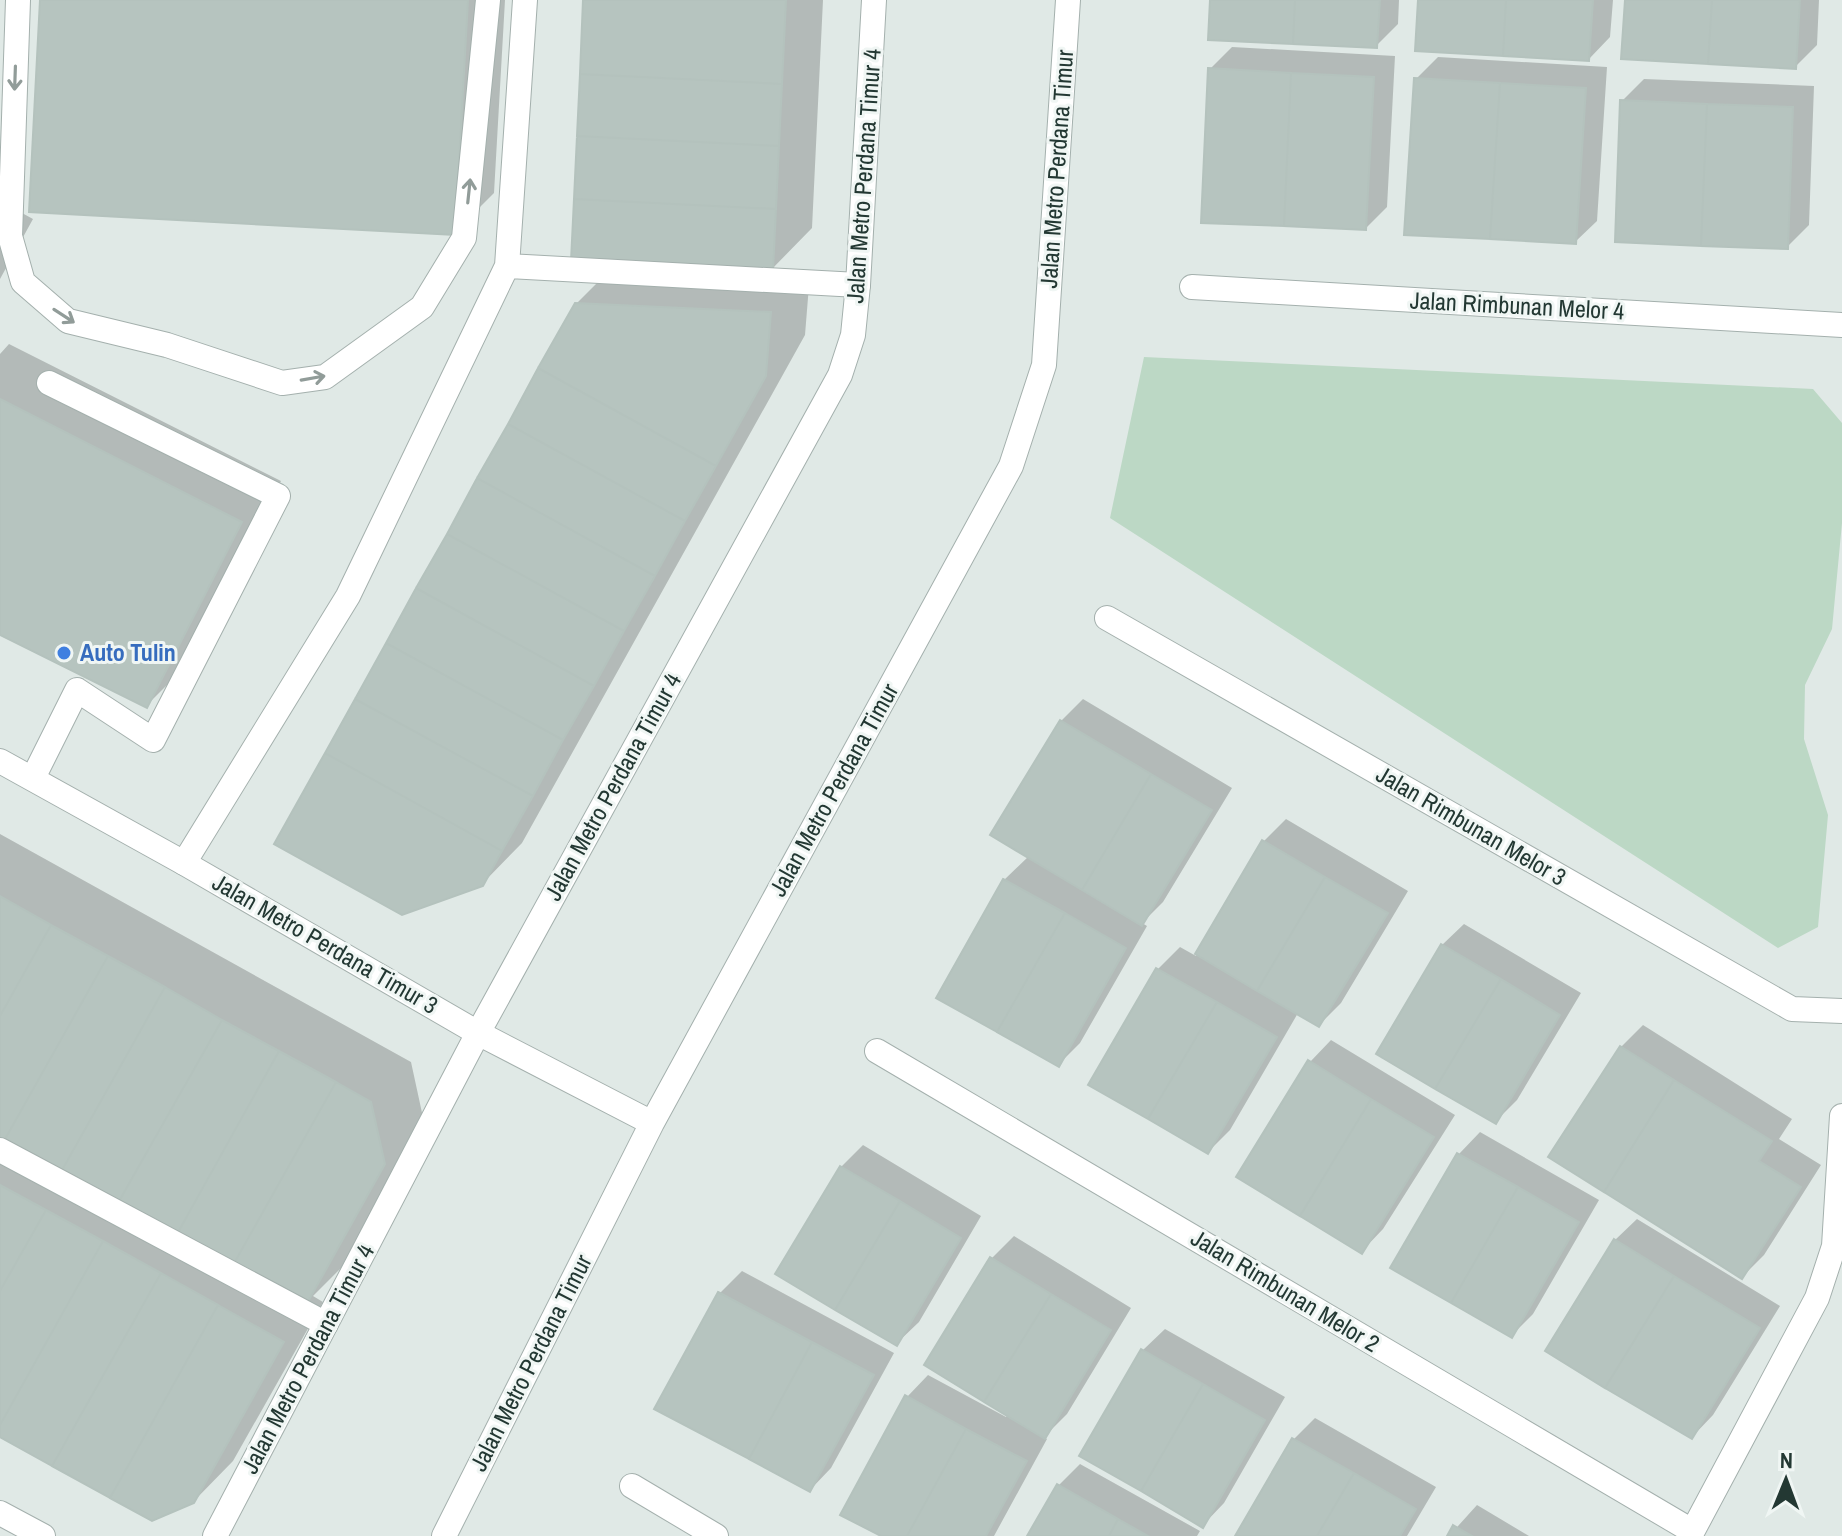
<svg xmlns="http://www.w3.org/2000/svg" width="1842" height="1536" font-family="'Archivo Narrow',sans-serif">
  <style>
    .green { fill: #bcd8c5 }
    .shadow { fill: #0003 }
    .building { fill: #b6c4bf; stroke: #b4c2bd; stroke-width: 2 }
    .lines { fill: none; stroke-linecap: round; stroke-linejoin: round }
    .service-casing { stroke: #a4b0ad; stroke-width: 26 }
    .minor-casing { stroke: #a4b0ad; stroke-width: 26 }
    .service { stroke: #fff; stroke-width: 24 }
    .minor { stroke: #fff; stroke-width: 24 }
    .oneway { stroke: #919c99 }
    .shop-dot { fill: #3f7fe0; stroke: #f0f6f4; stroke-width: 3 }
    .labels { text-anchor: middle; stroke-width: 6; stroke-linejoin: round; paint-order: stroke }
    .street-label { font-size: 24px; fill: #233833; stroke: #f0f6f4 }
    .shop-label { font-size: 24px; font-weight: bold; fill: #366cbe; stroke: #f0f6f4; text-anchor: start }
  </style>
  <rect width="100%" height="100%" fill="#e0e9e6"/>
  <path class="green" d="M1144,357L1813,389L1842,423V523L1832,629L1805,685L1804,739L1828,815L1818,927L1778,948L1110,518Z"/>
  <path class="shadow" d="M42,0H505L494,193L454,233Z
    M585,0H823L812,228L770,271L810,273L805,335L522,843L482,884L576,304L619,261Z
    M1212,0H1399L1398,24L1376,46Z
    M1420,0H1613L1610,37L1589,59Z
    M1627,0H1819L1817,45L1795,67Z
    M1232,47L1395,56L1387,207L1366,228L1210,69Z
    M1438,57L1607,67L1597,221L1575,242L1416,79Z
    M1644,79L1814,86L1809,225L1787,247L1622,101Z
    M0,201L33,219L0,279Z
    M9,344L281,481L186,666L146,706L0,633V354Z
    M1083,699L1232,788L1163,902L1142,923L1147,926L1080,1043L1058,1065L1004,880L1029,856L1061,721Z
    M1286,819L1408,891L1341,1003L1319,1025L1298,1013L1230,1130L1208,1152L1090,1084L1158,969L1180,947L1196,956L1264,841Z
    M0,834L411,1062L424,1122L344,1265L313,1296L323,1302L233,1461L193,1502L0,1435Z
    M1464,924L1581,993L1517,1100L1495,1122L1442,945Z
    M1643,1025L1792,1119L1779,1139L1821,1165L1764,1255L1742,1277L1621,1047Z
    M1331,1040L1455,1115L1383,1229L1362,1251L1310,1062Z
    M1480,1132L1599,1200L1533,1314L1512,1335L1459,1154Z
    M863,1145L981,1216L919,1322L897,1343L841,1167Z
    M1637,1219L1780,1306L1713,1415L1692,1437L1615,1240Z
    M1014,1236L1131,1308L1067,1414L1044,1437L1047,1439L994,1536H884L907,1397L928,1375L1006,1417L1008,1413L927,1365L992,1258Z
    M742,1271L894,1353L831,1468L810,1490L657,1408L720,1293Z
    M1165,1329L1285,1397L1224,1503L1203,1525L1143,1350Z
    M1315,1418L1436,1487L1407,1536H1237L1294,1439Z
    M1080,1464L1200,1531L1197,1536H1030L1059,1485Z
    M1477,1505L1529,1536H1449Z"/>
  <path class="building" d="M40,0H468L455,235L29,212Z
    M583,0H786L782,84L580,74Z
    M1210,0H1295L1293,44L1208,40Z
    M1295,0H1380L1377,48L1293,44Z
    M1418,0H1506L1503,56L1415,51Z
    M1506,0H1593L1589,61L1503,56Z
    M1625,0H1712L1708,64L1621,59Z
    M1712,0H1800L1796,69L1708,64Z
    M1208,68L1291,73L1284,226L1201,223Z
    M1291,73L1374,77L1366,230L1284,226Z
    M580,74L782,84L779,146L577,136Z
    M1414,78L1500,83L1490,239L1404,235Z
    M1500,83L1586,88L1576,244L1490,239Z
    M1620,100L1707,104L1701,246L1615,242Z
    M1707,104L1793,107L1788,249L1701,246Z
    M577,136L779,146L776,209L574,199Z
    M574,199L776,209L773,270L571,261Z
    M575,303L771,312L766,376L716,466L538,368Z
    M538,368L716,466L685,521L508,424Z
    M0,399L242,522L147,708L0,635Z
    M508,424L685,521L655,576L477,478Z
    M477,478L655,576L624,631L447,534Z
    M447,534L624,631L594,686L416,588Z
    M416,588L594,686L563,740L386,643Z
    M386,643L563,740L533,796L355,699Z
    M355,699L533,796L502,851L325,753Z
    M1060,720L1151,774L1082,890L990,835Z
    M325,753L502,851L483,886L402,915L274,844Z
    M1151,774L1212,810L1142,926L1082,890Z
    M1262,840L1325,877L1257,991L1195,954Z
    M1325,877L1388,913L1319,1027L1257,991Z
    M1003,879L1065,913L997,1032L936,998Z
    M0,896L51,925L0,1016Z
    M1065,913L1126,948L1059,1067L997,1032Z
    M51,925L108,956L4,1141L0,1139V1016Z
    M1441,944L1501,979L1435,1089L1376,1054Z
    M108,956L165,987L61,1172L4,1141Z
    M1156,968L1217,1002L1148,1119L1088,1085Z
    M1501,979L1560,1015L1496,1124L1435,1089Z
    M165,987L222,1020L118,1203L61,1172Z
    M1217,1002L1277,1037L1208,1154L1148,1119Z
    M222,1020L279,1051L176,1236L118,1203Z
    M1620,1046L1674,1080L1604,1192L1548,1157Z
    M279,1051L336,1082L232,1267L176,1236Z
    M1308,1060L1371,1099L1300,1216L1236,1177Z
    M1674,1080L1772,1141L1759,1161L1801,1187L1742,1279L1604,1192Z
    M336,1082L371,1102L385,1164L305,1307L232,1267Z
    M1371,1099L1434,1137L1362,1254L1300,1216Z
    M1457,1153L1518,1187L1451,1303L1390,1268Z
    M840,1166L900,1201L835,1310L775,1274Z
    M0,1185L46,1210L0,1291Z
    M1518,1187L1579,1222L1512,1338L1451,1303Z
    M900,1201L961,1238L897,1346L835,1310Z
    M46,1210L103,1241L0,1425V1291Z
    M1614,1239L1674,1276L1605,1388L1545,1351Z
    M103,1241L161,1273L52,1466L0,1437V1425Z
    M990,1257L1051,1294L984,1402L924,1365Z
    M161,1273L218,1305L110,1498L52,1466Z
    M1674,1276L1760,1328L1692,1439L1605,1388Z
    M718,1292L812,1342L749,1459L654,1409Z
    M1051,1294L1111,1330L1045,1439L984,1402Z
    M218,1305L284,1342L194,1503L152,1521L110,1498Z
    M812,1342L874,1375L810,1492L749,1459Z
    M1141,1349L1203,1384L1141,1491L1079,1456Z
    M1203,1384L1265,1420L1203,1528L1141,1491Z
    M905,1395L966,1429L907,1536H881L840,1515Z
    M966,1429L1027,1461L986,1536H907Z
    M1292,1438L1354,1473L1317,1536H1235Z
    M1354,1473L1416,1509L1400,1536H1317Z
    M1057,1484L1118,1519L1109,1536H1027Z
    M1118,1519L1148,1536H1109Z
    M1453,1525L1472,1536H1447Z"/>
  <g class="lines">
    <g class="service-casing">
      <path id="service" d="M18,0L10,236L23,282L68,321L167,345L282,383L325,377L422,307L464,238L488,0
        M507,266L858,285
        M33,778L77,690L153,740L278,496L49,383
        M184,863L348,596L507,266L525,0
        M0,1150L326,1324"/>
    </g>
    <g class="minor-casing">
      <path id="minor" d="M1192,287L1842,325
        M1107,618L1792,1009L1842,1011
        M0,761L184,863L478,1033L652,1123
        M877,1051L1692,1531
        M632,1486L716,1536
        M0,1513L43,1536
        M215,1536L478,1033L840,375L853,335L858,285L874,0
        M444,1536L652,1123L1011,466L1044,365L1068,0
        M1690,1536L1817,1298L1834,1246L1842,1116"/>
    </g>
    <use href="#service" class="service"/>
    <use href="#minor" class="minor"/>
  </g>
  <defs><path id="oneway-shaft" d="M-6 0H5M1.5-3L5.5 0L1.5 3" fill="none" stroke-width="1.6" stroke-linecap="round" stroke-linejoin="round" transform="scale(2)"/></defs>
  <g class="oneway">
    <use href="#oneway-shaft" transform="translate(15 78) rotate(92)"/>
    <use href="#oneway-shaft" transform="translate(469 191) rotate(-84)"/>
    <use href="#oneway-shaft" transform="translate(64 316) rotate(33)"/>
    <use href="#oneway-shaft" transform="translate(313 378) rotate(-10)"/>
  </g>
  <circle class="shop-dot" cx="64" cy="653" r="8"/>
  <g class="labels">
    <g class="street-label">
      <text transform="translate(1057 169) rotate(-86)" y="8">Jalan Metro Perdana Timur</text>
      <text transform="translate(864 176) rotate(-86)" y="8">Jalan Metro Perdana Timur 4</text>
      <text transform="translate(1517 306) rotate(3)" y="8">Jalan Rimbunan Melor 4</text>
      <text transform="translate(613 787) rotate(-61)" y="8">Jalan Metro Perdana Timur 4</text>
      <text transform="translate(834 790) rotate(-61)" y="8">Jalan Metro Perdana Timur</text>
      <text transform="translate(1471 826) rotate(30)" y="8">Jalan Rimbunan Melor 3</text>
      <text transform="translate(325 944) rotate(30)" y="8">Jalan Metro Perdana Timur 3</text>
      <text transform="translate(1285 1291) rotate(31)" y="8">Jalan Rimbunan Melor 2</text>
      <text transform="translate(308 1359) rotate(-62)" y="8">Jalan Metro Perdana Timur 4</text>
      <text transform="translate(531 1363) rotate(-63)" y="8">Jalan Metro Perdana Timur</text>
    </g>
    <g class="shop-label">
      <text x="80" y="661">Auto Tulin</text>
    </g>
  </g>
  <g transform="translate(1786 1480) rotate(1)" stroke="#f0f6f4" stroke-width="6" paint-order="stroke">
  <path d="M0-6L14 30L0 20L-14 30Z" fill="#233833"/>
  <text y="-12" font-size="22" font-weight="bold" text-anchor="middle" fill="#233833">N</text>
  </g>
</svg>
